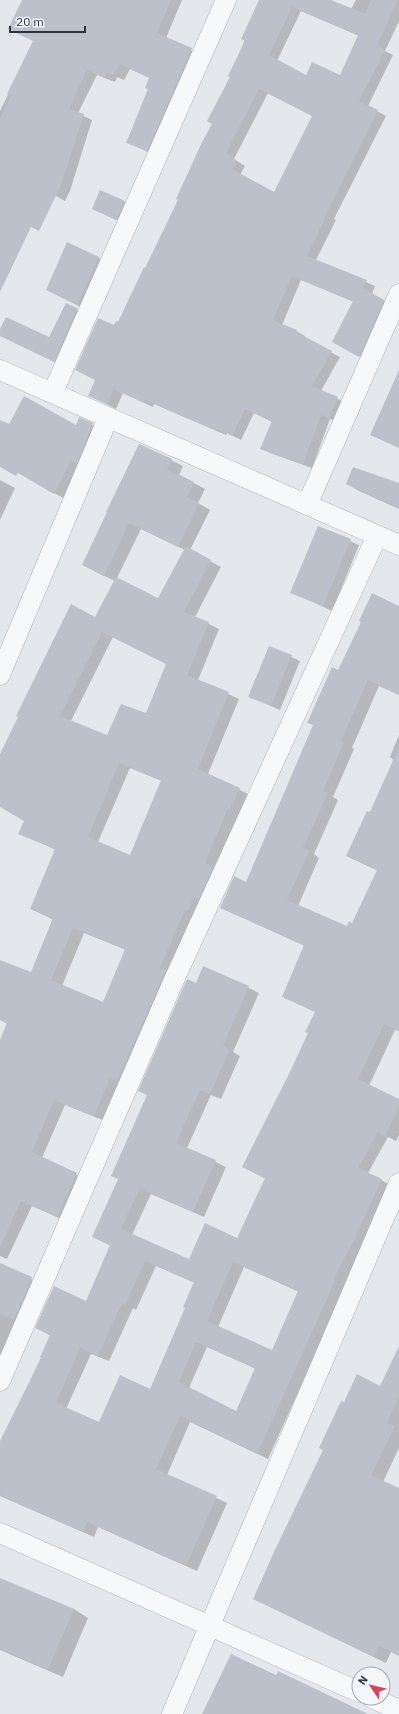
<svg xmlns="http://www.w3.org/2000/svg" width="399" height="1714" font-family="'IBM Plex Sans',sans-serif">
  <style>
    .shadow { fill: #0003; fill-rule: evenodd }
    .building { fill: #bbc0ca; fill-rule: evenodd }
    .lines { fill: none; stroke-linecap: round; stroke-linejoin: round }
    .minor-casing { stroke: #a9aeb7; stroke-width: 21 }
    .minor { stroke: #f7f8fa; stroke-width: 20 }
  </style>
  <rect width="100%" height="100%" fill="#e4e7ec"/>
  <path class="shadow" d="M24,0H182L166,38L201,55L156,156L127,142L149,89L150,78L130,69L124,80L117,77L115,82L97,75L78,113L92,120L70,191L65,201L45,190L0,272V111L34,41Z
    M260,0H329L351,9L356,0H399V21L385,51L393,55L368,106L386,116L334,219L336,220L316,260L375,286L372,294L392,305L368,361L333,342L354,302L301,280L282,325L296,331L305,336L304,338L340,357L321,391L346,403L338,422L330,419L312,468L270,453L262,448L272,422L254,413L241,440L227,433L226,435L154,404L153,407L123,393L116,409L90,396L115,327L119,323L146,270L213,123ZM301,11L359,36L340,77L306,76L277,61ZM268,93L313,116L275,193L240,175L245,166L234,159Z
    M124,202L133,207L126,224L93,209Z
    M68,244L107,262L85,309L55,294Z
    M66,304L86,314L63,366L5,338L50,339Z
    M399,373V448L371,435Z
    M80,419L101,429L63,498L11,468L0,447V421L9,425L76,426Z
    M140,445L183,466L179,475L205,489L198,503L210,510L190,550L221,567L195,617L219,629L198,680L239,699L208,774L250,795L241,815L239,814L105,1121L65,1105L42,1158L87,1180L68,1222L32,1206L7,1259L0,1256V1043L8,1024L0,1020V961L32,973L54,920L31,909L56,850L20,833L25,820L0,806V757L95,618L115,581L94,571ZM141,529L185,550L158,599L117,578ZM113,637L167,664L146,714L108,736L71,721ZM130,768L162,781L130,856L98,842ZM84,933L126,950L104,1003L62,986Z
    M0,480L15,488L0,520Z
    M347,484H399V509L359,491Z
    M319,527L359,545L332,611L291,592Z
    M399,607V695L379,686L352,748L354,749L333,797L338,800L314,854L319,858L298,906L348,928L353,924L378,871L347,856L370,814L394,760L390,757L399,735V1031L395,1030L369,1086L399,1100V1135L396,1141L388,1137L368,1173L392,1186L366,1244L344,1287L345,1288L268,1459L190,1422L167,1475L227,1503L197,1571L98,1527L94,1537L0,1496V1443L27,1389L51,1336L37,1328L86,1302L111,1246L94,1237L119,1179L204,967L259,993L233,1052L240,1056L221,1099L211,1095L187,1148L226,1167L204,1217L151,1194L132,1235L189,1260L238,1239L266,1179L243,1167L290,1074L308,1034L316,1012L283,996L305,946L221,908L247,883L339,671ZM156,1266L195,1283L187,1308L150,1390L100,1423L66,1409L91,1354L109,1361L133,1308L136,1310ZM244,1267L299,1292L272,1351L218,1327ZM207,1347L256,1369L237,1412L189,1388Z
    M270,647L300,661L280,710L249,696Z
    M0,1264L43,1285L0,1369Z
    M399,1349V1448L383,1482L399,1489V1656L391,1652L386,1663L254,1599L324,1450L344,1404L381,1387Z
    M0,1579L74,1609L88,1618L63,1677L0,1650Z"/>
  <path class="building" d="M22,0H171L157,33L192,48L147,151L126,143L148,89L145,88L149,78L120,64L114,75L107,73L105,78L87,70L69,109L84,114L61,185L39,231L31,227L0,292V119L11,96L7,94L33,41L8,29Z
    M259,0H331L365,14L371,0H398L377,45L385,50L359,101L378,110L326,214H327L307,256L367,280L363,288L384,300L359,357L332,342L353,301L292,276L273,320L297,330L296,332L332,351L312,386L338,397L329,418L321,415L303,464L260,449L272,421L245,409L232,436L218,429L217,431L145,400L144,403L114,389L107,404L88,396L95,380L75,370L98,318L114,325L116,321L118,322L144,267L145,268L178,200L176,199L202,142L212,124L207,121L230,77L228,76L245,41L241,39ZM292,7L358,35L340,75L312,62L306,75L269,55ZM259,89L312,116L274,192L232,169L237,161L226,153Z
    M100,190L125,201L116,220L92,209Z
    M67,242L99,257L77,305L46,290Z
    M66,303L77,308L54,362L0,336V329L6,317L49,337Z
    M399,370V447L370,435Z
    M24,396L76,425L79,417L93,423L77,463L71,461L54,494L18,473L16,476L0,467V420L9,424Z
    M139,444L172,459L167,469L194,482L187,497L199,503L178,547L129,523L104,576L82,565L107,512H106Z
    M353,467L399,483V508L346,484Z
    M318,526L351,539L323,606L290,593Z
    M186,546L211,560L184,612L209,622L187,675L229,692L198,769L240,788L230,809L228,808L205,863L213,867L199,899L194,897L188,911L185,910L160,968L166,970L117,1081L110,1078L94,1116L54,1100L32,1152L77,1173L57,1217L21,1201L0,1247V1040L7,1023L0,1019V960L31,972L53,918L30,909L55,849L18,834L24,821L0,807V754L18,717L16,716L71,604L95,617L116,577L158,598ZM102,632L166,664L146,713L121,704L107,735L60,716ZM119,763L161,780L130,855L88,837ZM73,928L125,949L103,1002L51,980Z
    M372,593L399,606V695L368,680L341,741L344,742L323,791L328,793L303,848L309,851L287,900L347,926L349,921L352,923L377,870L346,856L367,811L370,812L399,747V1031L384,1024L358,1079L399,1099V1106L385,1136L378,1132L358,1168L382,1179L355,1238L333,1280L335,1281L257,1454L180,1416L156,1469L217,1496L186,1566L87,1522L83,1532L0,1495V1441L41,1358L40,1357L50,1335L35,1328L54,1286L86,1301L110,1245L92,1237L118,1179L111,1176L147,1095L138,1091L187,979L196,983L203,966L249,986L223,1046L230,1049L210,1094L200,1090L176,1143L216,1160L193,1212L140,1188L121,1229L189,1259L205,1223L237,1238L265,1178L242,1167L289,1074L308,1033L305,1032L315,1012L282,997L304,945L220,908L234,876L246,882L313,725L307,723L332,667L338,670L361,622L359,621ZM145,1261L194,1282L183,1307L185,1308L150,1389L120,1375L99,1422L56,1403L80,1348L98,1356L122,1303L125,1305ZM233,1262L298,1291L272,1350L207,1321ZM196,1342L255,1368L236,1411L179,1382Z
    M269,646L292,655L271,706L248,697Z
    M0,1263L32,1277L14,1319L0,1314Z
    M399,1346V1396L387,1423L395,1426L371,1475L399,1488V1655L379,1646L374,1657L253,1599L274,1552L323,1450L319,1448L341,1401L344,1402L357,1374L380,1386Z
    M0,1578L74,1609L48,1669L0,1649Z
    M231,1654L276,1675L278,1671L368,1714H202Z"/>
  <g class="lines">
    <g class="minor-casing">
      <path id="minor" d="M0,370L399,545
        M53,392L226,0
        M307,505L399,294
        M0,675L108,418
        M0,1381L174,980L377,536
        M0,1533L359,1692
        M372,1698L399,1710
        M172,1714L399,1183"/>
    </g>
    <use href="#minor" class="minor"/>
  </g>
  <g transform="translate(371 1686) rotate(305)"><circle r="19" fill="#f4f6f9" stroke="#a4a8b1"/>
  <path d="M0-3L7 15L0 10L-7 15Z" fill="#d1495b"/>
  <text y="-6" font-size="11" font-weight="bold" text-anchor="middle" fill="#2b3445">N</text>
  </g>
  <path d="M10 26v6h75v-6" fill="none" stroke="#2b3445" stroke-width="2"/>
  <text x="16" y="26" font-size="12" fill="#2b3445" stroke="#f4f6f9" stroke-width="3" paint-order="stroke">20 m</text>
</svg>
